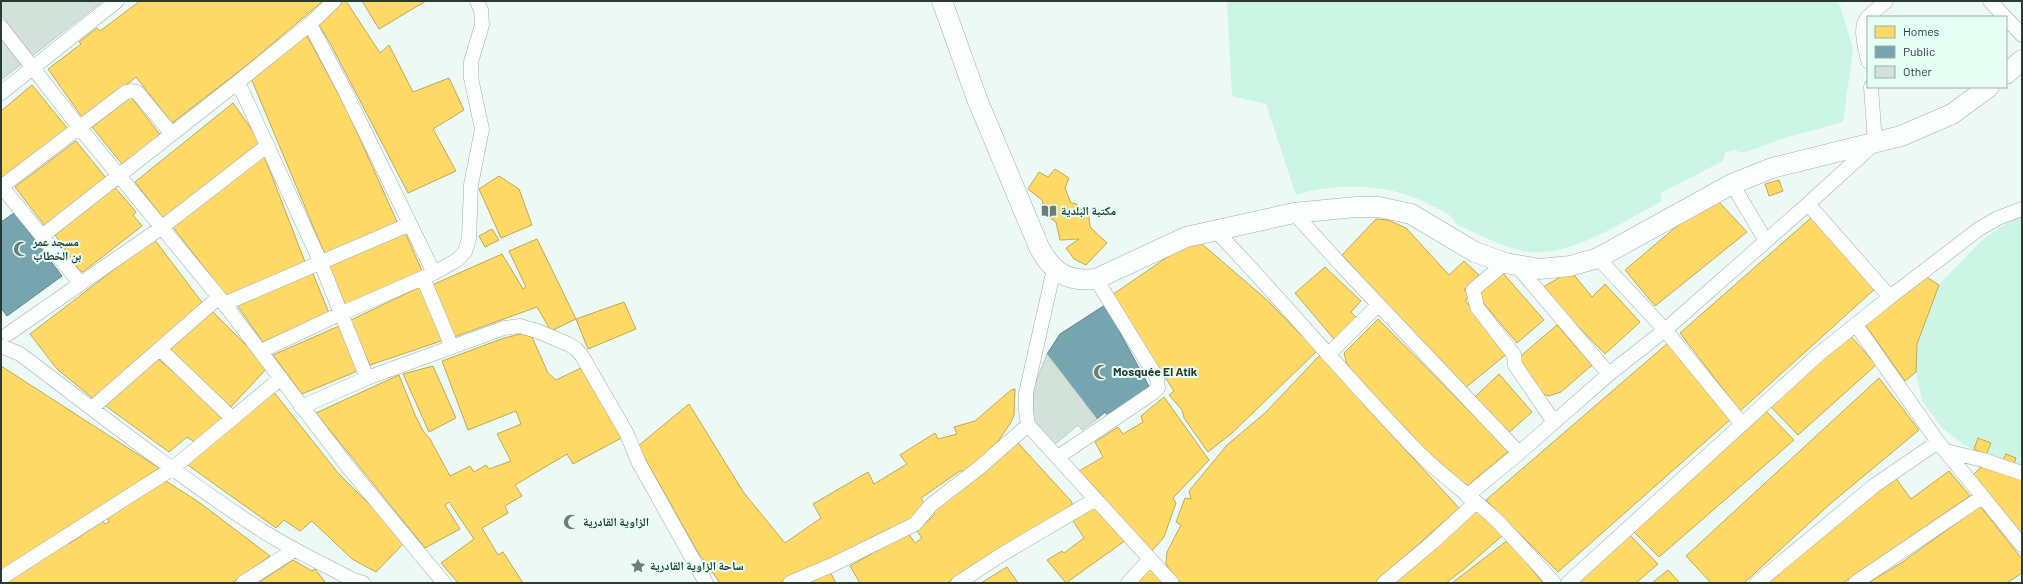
<svg xmlns="http://www.w3.org/2000/svg" width="2023" height="584" font-family="Barlow,'Noto Naskh Arabic',sans-serif">
  <style>
    .green { fill: #ccf5e5 }
    .homes { fill: #ffd966; stroke: #bfa957 }
    .public { fill: #76a5af; stroke: #5f858a }
    .building { fill: #d3e1db; stroke: #bccac4 }
    .lines { fill: none; stroke-linecap: round; stroke-linejoin: round }
    .street-casing { stroke: #a1aea9; stroke-width: 15 }
    .secondary-casing { stroke: #a1aea9; stroke-width: 21 }
    .street { stroke: #fcfefd; stroke-width: 14 }
    .secondary { stroke: #fcfefd; stroke-width: 20 }
    .labels { text-anchor: middle; stroke-width: 4; stroke-linejoin: round; paint-order: stroke }
    .poi-label { font-size: 12px; font-weight: bold; fill: #293a33; stroke: #e6fff5; text-anchor: start }
  </style>
  <rect width="100%" height="100%" fill="#ecf9f4"/>
  <path class="green" d="M1227,1H1837L1840,5L1853,50L1843,122L1784,138L1744,153L1733,150L1725,153L1723,161L1660,193L1662,201C1624,221 1572,257 1528,252C1508,249 1475,233 1456,224C1452,214 1443,211 1433,206C1392,184 1341,181 1296,195L1266,104L1232,96Z
    M2022,217V470L1964,445L1942,428L1922,401L1916,372L1917,344L1939,285L1981,241L2004,225Z"/>
  <path class="homes" d="M140,1H323L246,66L172,123L136,77L84,120L48,69L81,44L79,42L97,28L100,31Z
    M343,1H346L380,53L389,45L413,92L449,78L464,110L433,129L456,171L408,193L330,43L317,22Z
    M362,1H426L379,29Z
    M306,34L347,110L398,224L326,257L251,78Z
    M32,85L68,129L1,183V111Z
    M131,97L161,136L122,164L92,127Z
    M233,103L262,144L164,219L135,182Z
    M76,141L106,178L45,226L15,187Z
    M263,153L305,262L228,298L172,226Z
    M1055,169L1069,178L1065,188L1071,203L1077,204V210L1088,209L1090,227L1107,243L1086,265L1074,259L1066,248L1079,239L1060,240L1056,222L1046,215L1042,200L1028,189L1039,172L1048,177Z
    M499,176L519,189L532,225L501,238L479,189Z
    M1779,180L1783,191L1769,196L1765,184Z
    M114,186L136,212L133,215L142,226L83,272L79,270L55,235Z
    M1708,200L1719,202L1747,232L1655,306L1625,270Z
    M1812,217L1877,287L1740,411L1680,333Z
    M1376,219L1388,220L1406,228L1449,275L1464,261L1479,275L1464,290L1471,296L1465,300L1508,353L1465,388L1394,313L1342,255Z
    M492,229L499,240L485,247L479,236Z
    M404,230L423,273L346,306L327,262Z
    M1195,238L1267,300L1317,351L1232,433L1208,452L1184,418L1182,410L1169,395L1174,391L1156,363L1144,353L1112,295Z
    M154,239L204,305L96,401L57,369L30,334Z
    M537,239L576,319L551,331L537,307L454,337L432,285L502,254L523,289L526,287L509,251Z
    M1325,267L1361,301L1351,312L1357,318L1334,339L1295,293Z
    M311,269L329,313L263,342L236,304Z
    M1571,271L1592,297L1605,284L1640,322L1605,354L1566,314L1543,287Z
    M1502,272L1544,320L1517,343L1475,293Z
    M1922,274L1939,285L1917,344L1916,372L1905,381L1864,323Z
    M424,285L447,339L370,365L349,321Z
    M624,302L636,329L588,349L576,319Z
    M211,310L268,367L229,409L168,348Z
    M1378,319L1509,451L1467,486L1421,446L1408,432L1370,396L1347,364L1344,353Z
    M1557,325L1592,365L1561,392L1549,396L1541,393L1516,360Z
    M339,326L360,370L302,394L273,355Z
    M521,334L532,337L548,373L556,380L583,367L625,436L573,464L567,454L515,485L522,496L505,506L508,513L482,528L498,555L503,552L523,583H458L441,563L474,539L449,502L445,505L460,529L425,548L316,413L399,375L415,415L423,431L430,439L450,476L470,466L474,472L486,465L489,469L511,461L497,434L521,424L516,411L468,430L442,361L504,338Z
    M1849,334L1876,365L1798,435L1770,406Z
    M1668,343L1731,419L1558,572L1486,500Z
    M1320,355L1326,358L1365,406L1459,508L1375,583H1181L1173,575L1166,564L1167,552L1181,525L1176,522L1185,498L1191,499L1189,491L1227,445L1265,413Z
    M157,358L227,417L196,443L187,437L169,452L103,404Z
    M1,366L159,468L1,574Z
    M433,366L456,418L429,432L403,374Z
    M1499,374L1532,412L1505,436L1475,397Z
    M1879,378L1919,430L1830,504L1744,583H1711L1686,556Z
    M1015,389L1014,415L1010,424L996,444L968,471H960L921,498L925,505L909,520L870,538L830,560L779,583H720L697,551L638,446L689,404L744,493L785,543L821,518L813,504L868,472L874,484L907,464L900,455L935,433L938,439L957,434L954,427L975,421L1011,390Z
    M273,391L338,473L406,541L376,572L352,559L312,521L300,531L284,520L276,528L185,463Z
    M1164,397L1209,460L1173,498L1176,503L1164,537L1151,552L1119,519L1102,495L1079,471L1103,457L1095,442L1118,427L1123,434L1143,422L1141,416Z
    M1765,410L1794,440L1659,557L1632,530Z
    M1978,438L1991,443L1986,455L1974,449Z
    M1012,441L1018,443L1072,502V505L947,583H860L850,566L908,533L915,543L922,538L917,531L935,514L931,509L965,484L971,483Z
    M2006,454L2016,458L2013,467L2002,462Z
    M1984,464L2022,476V535L1973,475Z
    M1949,471L1970,496L1843,583H1762L1895,477L1911,499Z
    M163,479L200,503L270,556L232,583H4L66,541L69,544L103,521L105,524L109,522L105,515Z
    M1096,503L1126,540L1066,583L1047,560L1062,551L1064,553L1084,538L1072,519Z
    M1980,506L2022,559V573L2007,583H1868L1901,563Z
    M1476,507L1503,535L1464,569L1446,583H1388Z
    M1627,532L1658,564L1636,583H1573Z
    M1508,540L1543,583H1452Z
    M293,560L312,571L315,569L326,583H258Z
    M1007,567L1018,583H981Z
    M1151,567L1166,583H1136Z
    M828,568L836,583H795Z
    M1668,570L1680,583H1652Z"/>
  <path class="public" d="M14,213L62,276L7,316L1,308V222Z
    M1105,305L1151,390L1109,417L1105,412L1097,419L1047,354L1060,334Z"/>
  <path class="building" d="M1,1H103L32,56L1,14Z
    M1,34L23,63L1,80Z
    M1047,354L1097,419L1082,430L1078,425L1054,445L1031,419L1034,387Z"/>
  <g class="lines">
    <g class="street-casing">
      <path id="street" d="M1990,1L2005,17
        M1868,17C1858,26 1866,49 1868,61
        M1868,17L1886,1
        M2006,18L2022,35
        M310,24L345,91L434,273
        M1,27L79,127L219,297L348,467L444,583
        M238,82L320,261L367,378
        M1,93L117,1
        M1732,184L1766,241
        M1,187L126,92L132,91L137,92L172,134
        M2,187L80,283
        M1808,204L1890,297
        M1294,213L1341,265L1519,453
        M1216,231C1286,304 1349,381 1419,453C1442,476 1468,494 1492,516C1514,537 1534,561 1554,583
        M42,236L238,82L310,24L334,1
        M1598,258L1665,330L1742,424
        M1505,263L1473,290L1477,307L1514,355L1515,365L1554,422
        M1517,266L1609,374
        M1054,269L1026,393V411L1028,425L1172,583
        M423,278L452,347
        M224,304L410,224
        M1856,325L1938,442L2022,545
        M8,334L161,228L268,145
        M1,346L20,354C97,412 174,473 255,526C286,547 320,562 353,580L363,583
        M161,350L232,418
        M261,351L340,314L434,273L457,260L465,252L469,238L471,185L482,129L471,78V62L482,25L481,10L477,1
        M1328,355L1378,305
        M301,407L367,378L504,328L520,326L537,331L568,344L576,349L582,356L626,432L639,463L706,583
        M92,408L219,297
        M1946,451L1983,460L2022,473
        M1058,457L1154,392L1158,388L1157,378L1096,279
        M1467,496L1519,453L1609,374L1665,330L1808,204L1875,143L1871,87
        M1,578L173,468L281,378
        M243,583L294,550
        M790,583L832,565L915,524L931,505L979,468L1028,425
        M958,583L1001,555L1096,499
        M1128,583L1149,560
        M1384,583L1433,542L1475,503
        M1568,583L1819,354L1890,297L1979,229L1998,218L2022,209
        M1757,583L1875,485L1938,442
        M1855,583L1982,497"/>
    </g>
    <g class="secondary-casing">
      <path id="secondary" d="M942,1L977,99L1039,247C1053,273 1067,282 1096,279L1186,237L1294,213L1356,207H1379L1411,214L1475,252L1505,263L1540,269L1570,266L1598,258L1732,184L1772,168L1901,136L1952,114L1989,87
        M2006,74L2022,60"/>
    </g>
    <use href="#street" class="street"/>
    <use href="#secondary" class="secondary"/>
  </g>
  <defs>
    <g id="library-bare" transform="scale(1.2)"><path d="M-6-4Q-3-5.5-.7-3.5V5Q-3 3-6 4ZM6-4Q3-5.5 .7-3.5V5Q3 3 6 4Z" fill="#6d7d77" stroke="#e6fff5" stroke-width="2.5" paint-order="stroke"/></g>
    <g id="mosque-bare" transform="scale(1.2)"><path d="M3.5-4.9A6 6 0 1 0 3.5 4.9A5 5 0 1 1 3.5-4.9Z" fill="#6d7d77" stroke="#e6fff5" stroke-width="2.5" paint-order="stroke"/></g>
    <g id="sight-bare" transform="scale(1.2)"><path d="M0-6L1.8-2.2L6-1.7L2.9 1.2L3.7 5.4L0 3.3L-3.7 5.4L-2.9 1.2L-6-1.7L-1.8-2.2Z" fill="#6d7d77" stroke="#e6fff5" stroke-width="2.5" paint-order="stroke"/></g>
  </defs>
  <g fill-rule="evenodd">
    <use href="#library-bare" x="1049" y="211"/>
    <use href="#mosque-bare" x="21" y="249"/>
    <use href="#mosque-bare" x="1101" y="372"/>
    <use href="#mosque-bare" x="571" y="522"/>
    <use href="#sight-bare" x="638" y="566"/>
  </g>
  <g class="labels">
    <g class="poi-label">
      <text x="1061" y="215">مكتبة البلدية</text>
      <text x="33" y="246">مسجد عمر<tspan x="33" dy="14">بن الخطاب</tspan></text>
      <text x="1113" y="376">Mosquée El Atik</text>
      <text x="583" y="526">الزاوية القادرية</text>
      <text x="650" y="570">ساحة الزاوية القادرية</text>
    </g>
  </g>
  <rect width="2023" height="584" fill="none" stroke="#293a33" stroke-width="4"/>
  <rect x="1867" y="16" width="140" height="72" fill="#e6fff5" stroke="#9ab0a7"/>
  <rect x="1875" y="26" width="20" height="12" fill="#ffd966" stroke="#9ab0a7"/>
  <text x="1903" y="36" font-size="12" fill="#293a33">Homes</text>
  <rect x="1875" y="46" width="20" height="12" fill="#76a5af" stroke="#9ab0a7"/>
  <text x="1903" y="56" font-size="12" fill="#293a33">Public</text>
  <rect x="1875" y="66" width="20" height="12" fill="#d3e1db" stroke="#9ab0a7"/>
  <text x="1903" y="76" font-size="12" fill="#293a33">Other</text>
</svg>
